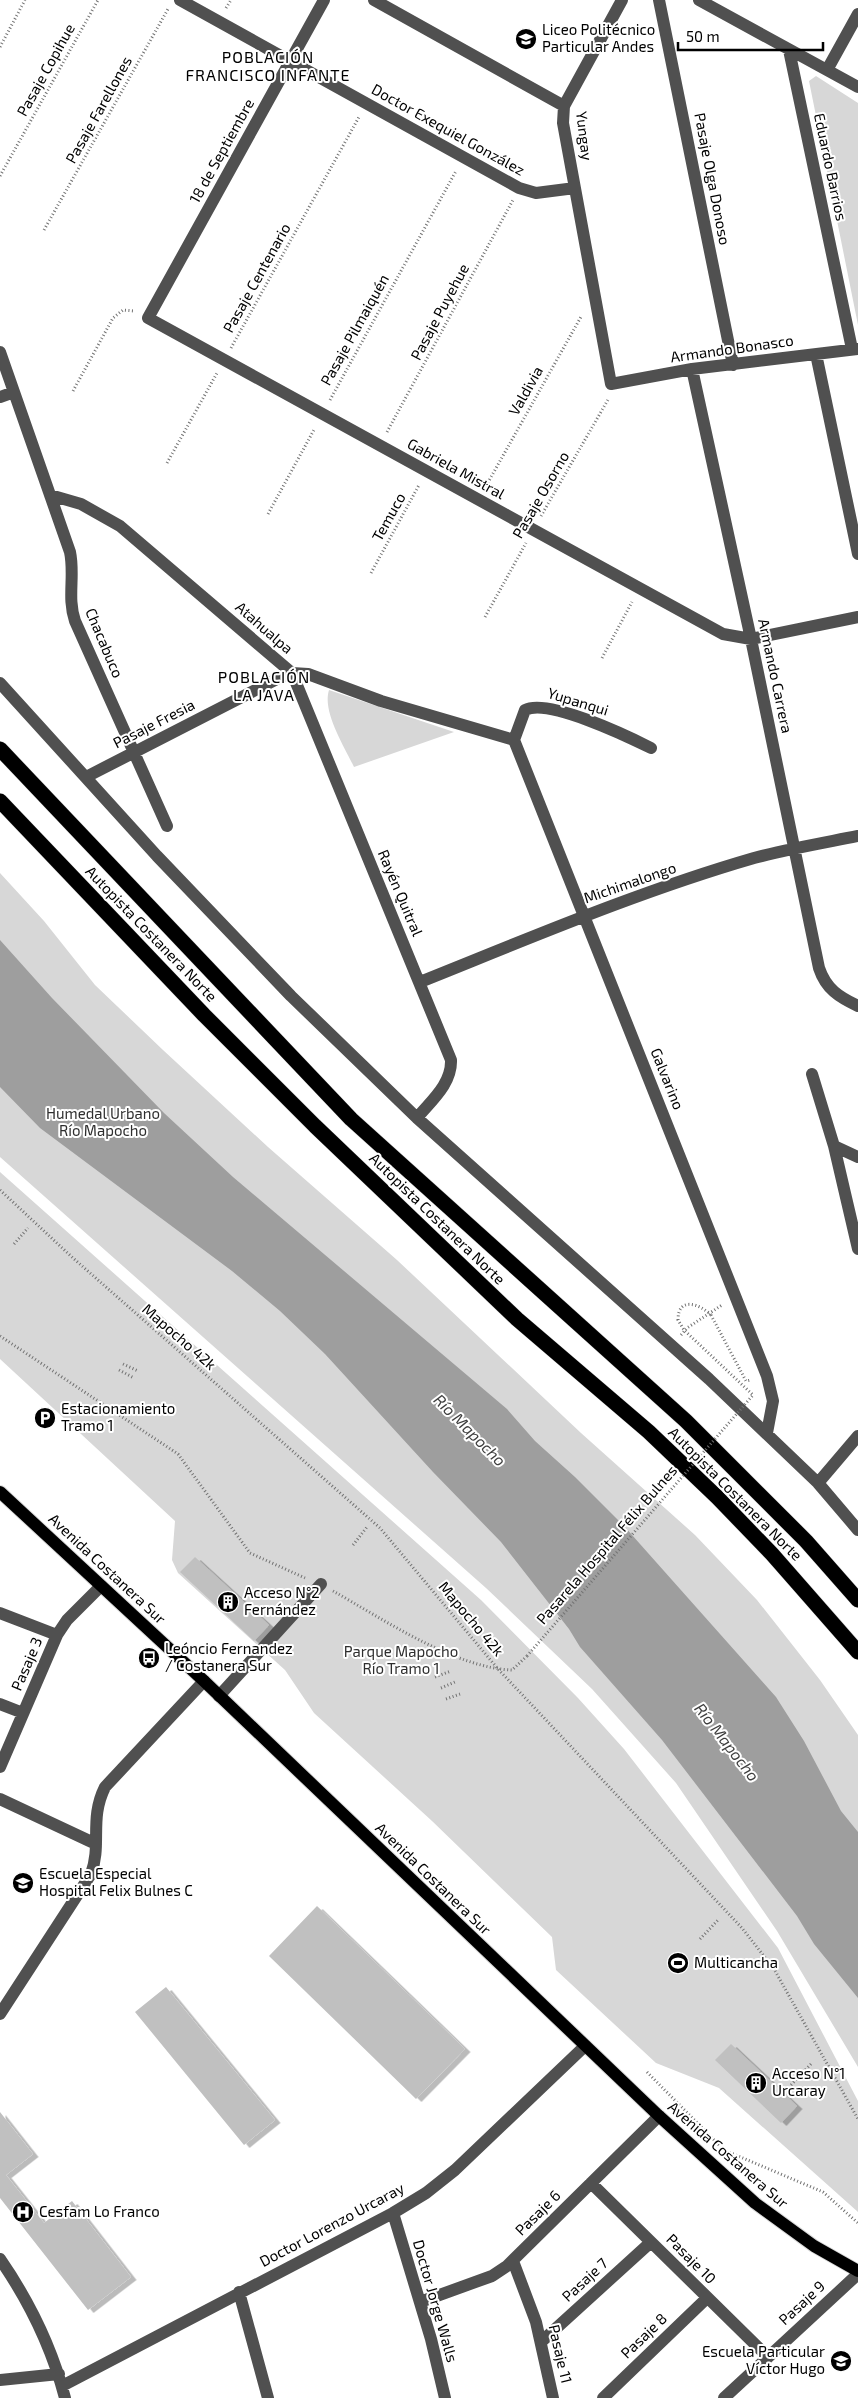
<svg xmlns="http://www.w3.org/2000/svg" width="858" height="2398" font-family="'Exo 2',sans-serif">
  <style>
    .green { fill: #d7d7d7 }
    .water { fill: #9e9e9e }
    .building { fill: #c0c0c0; filter: url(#shadow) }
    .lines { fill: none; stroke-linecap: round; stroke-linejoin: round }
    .major-casing { stroke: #dbdbdb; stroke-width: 14 }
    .highway-casing { stroke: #dbdbdb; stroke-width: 16 }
    .path { stroke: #727272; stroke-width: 3; stroke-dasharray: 1 2.5; stroke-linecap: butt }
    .minor { stroke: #505050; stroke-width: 12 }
    .major { stroke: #000; stroke-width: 12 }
    .highway { stroke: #000; stroke-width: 15 }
    .path-bridge { stroke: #727272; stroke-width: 3; stroke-dasharray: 1 2.5; stroke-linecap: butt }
    .labels { text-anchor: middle; stroke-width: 4; stroke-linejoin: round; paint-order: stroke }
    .poi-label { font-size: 15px; fill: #000; stroke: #fff; text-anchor: start }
    .street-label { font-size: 15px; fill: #000; stroke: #fff }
    .park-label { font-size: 15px; fill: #2e2e2e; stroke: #fff }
    .neighbourhood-label { font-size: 16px; letter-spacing: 1px; fill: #000; stroke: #fff }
    .water-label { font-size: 16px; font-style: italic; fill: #3f3f3f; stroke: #fff }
  </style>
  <defs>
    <filter id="shadow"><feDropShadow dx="5.5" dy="3" stdDeviation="0" flood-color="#0004"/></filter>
  </defs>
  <rect width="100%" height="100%" fill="#fff"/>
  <path class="green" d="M816,76L858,103V325L809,81Z
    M329,690L454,732L354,767C344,746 322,712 329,690Z
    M0,873L44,921L95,985L163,1050L268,1147L397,1260L581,1433L695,1535L757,1600L820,1680L858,1735V2067L777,1931L676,1783L592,1689L486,1588L0,1157Z
    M0,1172L481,1600L578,1698L624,1749L778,1948L858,2101V2212L719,2088L656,2063L556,1970L552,1937L432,1821L314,1713L285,1670L178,1573L172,1560L175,1521L0,1359Z"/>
  <path class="water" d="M0,940L52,998L164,1113L233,1177L507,1409L535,1441L575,1477L624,1526L776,1697L804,1741L841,1811L858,1832V1998L814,1944L797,1916L662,1740L580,1647L569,1629L501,1542L433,1472L325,1354L280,1311L232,1271L40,1128L0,1087Z"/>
  <path class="building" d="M195,1557L269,1625L254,1641L180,1572Z
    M317,1906L465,2049L416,2099L269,1956Z
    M166,1987L275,2120L244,2145L135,2012Z
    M731,2044L797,2106L781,2123L715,2060Z
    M0,2112L33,2154L6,2175L44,2223L72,2201L131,2277L88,2310L0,2198Z"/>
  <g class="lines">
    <g class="major-casing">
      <path id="major" d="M0,1492L204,1681L659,2116L755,2203L814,2246L858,2271"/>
    </g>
    <g class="highway-casing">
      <path id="highway" d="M0,749L351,1119L686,1421L806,1541L858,1600
        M0,801L204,1015L315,1126L517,1319L649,1432L717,1497L772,1554L858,1652"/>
    </g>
    <path class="path" d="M226,8L231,0
      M0,47L25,0
      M0,176L98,0
      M44,230L168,9
      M231,348L359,117
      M73,391L113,318L123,310L134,311
      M330,400L456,171
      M387,432L513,200
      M167,463L217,373
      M486,486L582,315
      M268,514L315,428
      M541,516L609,398
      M371,573L419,485
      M485,617L526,543
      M602,658L632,602
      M0,1190L73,1258L380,1528L498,1669L742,1928L774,1969L858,2119
      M14,1244L28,1228
      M711,1315L746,1381L751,1380
      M681,1335L687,1328L722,1305
      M0,1336L178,1454L250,1553L305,1578
      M123,1364L138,1371
      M119,1370L134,1378
      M353,1545L367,1527
      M333,1591C383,1619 455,1668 512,1670L527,1656
      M435,1677L451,1671
      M441,1688L455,1682
      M446,1699L460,1694
      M700,1939L719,1919
      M647,2072L724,2150L823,2192L858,2223
      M791,2085L811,2064"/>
    <path class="minor" d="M180,0L519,188L536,193L575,188
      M324,0L148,318L723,634L751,639L858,617
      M374,0L564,106
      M622,0L564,106L563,123L611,384L692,369L858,349
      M659,0L733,365
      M699,0L858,87
      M789,50L852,349
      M827,70L858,14
      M0,352L70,552C75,575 67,598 75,621L167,826
      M816,354L858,554
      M692,369L751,639L819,968C826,989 839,997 858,1006
      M0,397L14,392
      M50,495L81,504L120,526L292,673L451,1060C452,1084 431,1101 417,1118
      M0,683L157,856L291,996L417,1118L709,1379L818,1483L858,1530
      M514,740L525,710C548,698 627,736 651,748
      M86,777L279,678L292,673L308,674L381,701L514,740L767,1376L773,1401L767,1433
      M420,982C530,938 640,891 754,858C788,849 823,843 858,836
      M812,1074L834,1146L858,1249
      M834,1146L858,1157
      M818,1483L858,1436
      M0,1613L57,1635
      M219,1696L321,1584
      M0,1704L23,1713
      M0,1767L57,1635L67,1620L101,1586
      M0,1799L96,1844
      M0,2014L91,1874C102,1844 89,1819 105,1787L204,1681
      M591,2183L768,2357
      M393,2213L431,2339L445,2398
      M0,2259C29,2301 52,2348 65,2398
      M513,2261L536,2322L553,2398
      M239,2292L268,2398
      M420,2302L492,2276L507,2266L659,2116
      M541,2342L651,2242
      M0,2380L59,2374
      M62,2386L393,2213L426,2193L455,2170L585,2046
      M603,2398L707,2298
      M724,2398L858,2274"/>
    <use href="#major" class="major"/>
    <use href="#highway" class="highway"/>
    <path class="path-bridge" d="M527,1656L753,1395L684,1330L678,1320C678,1296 700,1304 711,1315"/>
  </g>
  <defs>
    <g id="university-disc" transform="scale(1.125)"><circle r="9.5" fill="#000" stroke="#fff"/><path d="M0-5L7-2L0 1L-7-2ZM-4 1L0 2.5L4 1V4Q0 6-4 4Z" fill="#fff"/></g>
    <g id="parking-disc" transform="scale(1.125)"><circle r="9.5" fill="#000" stroke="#fff"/><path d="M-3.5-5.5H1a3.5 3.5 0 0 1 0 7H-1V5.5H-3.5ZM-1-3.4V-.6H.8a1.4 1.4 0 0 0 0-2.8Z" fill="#fff"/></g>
    <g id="building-disc" transform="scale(1.125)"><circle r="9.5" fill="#000" stroke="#fff"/><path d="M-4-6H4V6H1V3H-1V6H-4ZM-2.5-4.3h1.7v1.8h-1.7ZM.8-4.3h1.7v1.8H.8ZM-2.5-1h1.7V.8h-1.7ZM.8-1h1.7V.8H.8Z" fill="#fff"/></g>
    <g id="bus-disc" transform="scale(1.125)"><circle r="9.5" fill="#000" stroke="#fff"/><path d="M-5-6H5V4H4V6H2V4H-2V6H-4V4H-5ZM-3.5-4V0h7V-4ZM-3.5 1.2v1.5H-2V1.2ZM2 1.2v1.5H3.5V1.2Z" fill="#fff"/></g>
    <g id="school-disc" transform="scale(1.125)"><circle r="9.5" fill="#000" stroke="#fff"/><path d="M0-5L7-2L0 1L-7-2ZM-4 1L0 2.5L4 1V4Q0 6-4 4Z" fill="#fff"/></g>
    <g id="stadium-disc" transform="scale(1.125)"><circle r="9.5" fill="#000" stroke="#fff"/><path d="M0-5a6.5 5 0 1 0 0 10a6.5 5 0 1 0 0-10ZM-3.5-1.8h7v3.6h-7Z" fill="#fff"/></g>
    <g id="hospital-disc" transform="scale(1.125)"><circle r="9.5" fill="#000" stroke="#fff"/><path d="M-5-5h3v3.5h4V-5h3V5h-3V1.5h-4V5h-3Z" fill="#fff"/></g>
  </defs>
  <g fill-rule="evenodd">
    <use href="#university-disc" x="526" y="39"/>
    <use href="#parking-disc" x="45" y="1418"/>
    <use href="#building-disc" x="228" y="1602"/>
    <use href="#bus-disc" x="149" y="1658"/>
    <use href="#school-disc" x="23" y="1883"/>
    <use href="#stadium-disc" x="678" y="1963"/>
    <use href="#building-disc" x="756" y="2083"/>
    <use href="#hospital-disc" x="23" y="2212"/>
    <use href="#school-disc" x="841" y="2361"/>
  </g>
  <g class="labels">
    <g class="poi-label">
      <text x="542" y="35">Liceo Politécnico<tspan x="542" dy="17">Particular Andes</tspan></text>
      <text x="61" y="1414">Estacionamiento<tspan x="61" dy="17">Tramo 1</tspan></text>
      <text x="244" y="1598">Acceso N°2<tspan x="244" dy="17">Fernández</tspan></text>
      <text x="165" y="1654">Leóncio Fernandez<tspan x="165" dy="17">/ Costanera Sur</tspan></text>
      <text x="39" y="1879">Escuela Especial<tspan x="39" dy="17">Hospital Felix Bulnes C</tspan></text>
      <text x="694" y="1968">Multicancha</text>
      <text x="772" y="2079">Acceso N°1<tspan x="772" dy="17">Urcaray</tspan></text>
      <text x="39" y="2217">Cesfam Lo Franco</text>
      <text x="825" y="2357" text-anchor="end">Escuela Particular<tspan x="825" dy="17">Víctor Hugo</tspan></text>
    </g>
    <g class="street-label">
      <text transform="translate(46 70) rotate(-61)" y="5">Pasaje Copihue</text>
      <text transform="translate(99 110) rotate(-61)" y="5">Pasaje Farellones</text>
      <text transform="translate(448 130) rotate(29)" y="5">Doctor Exequiel González</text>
      <text transform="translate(584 136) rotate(83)" y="5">Yungay</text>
      <text transform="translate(222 151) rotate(-61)" y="5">18 de Septiembre</text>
      <text transform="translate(830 167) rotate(78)" y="5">Eduardo Barrios</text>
      <text transform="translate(712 179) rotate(79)" y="5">Pasaje Olga Donoso</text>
      <text transform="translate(257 278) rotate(-61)" y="5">Pasaje Centenario</text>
      <text transform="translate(440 312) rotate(-62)" y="5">Pasaje Puyehue</text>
      <text transform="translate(355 330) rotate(-61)" y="5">Pasaje Pilmaiquén</text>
      <text transform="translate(732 349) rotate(-8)" y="5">Armando Bonasco</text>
      <text transform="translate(526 391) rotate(-61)" y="5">Valdivia</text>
      <text transform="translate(456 469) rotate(29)" y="5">Gabriela Mistral</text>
      <text transform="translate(541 495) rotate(-60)" y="5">Pasaje Osorno</text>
      <text transform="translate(389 517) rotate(-61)" y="5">Temuco</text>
      <text transform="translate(264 628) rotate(41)" y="5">Atahualpa</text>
      <text transform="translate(104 643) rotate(67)" y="5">Chacabuco</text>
      <text transform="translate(775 676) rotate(78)" y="5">Armando Carrera</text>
      <text transform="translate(578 702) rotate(17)" y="5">Yupanqui</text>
      <text transform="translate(154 724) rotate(-27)" y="5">Pasaje Fresia</text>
      <text transform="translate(630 883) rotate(-19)" y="5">Michimalongo</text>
      <text transform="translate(400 893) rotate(67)" y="5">Rayén Quitral</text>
      <text transform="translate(151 934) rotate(46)" y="5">Autopista Costanera Norte</text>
      <text transform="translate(667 1079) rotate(68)" y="5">Galvarino</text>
      <text transform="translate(437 1219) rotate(44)" y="5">Autopista Costanera Norte</text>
      <text transform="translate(179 1337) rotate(41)" y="5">Mapocho 42k</text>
      <text transform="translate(735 1494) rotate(45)" y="5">Autopista Costanera Norte</text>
      <text transform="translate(607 1545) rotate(-49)" y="5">Pasarela Hospital Félix Bulnes</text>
      <text transform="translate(107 1569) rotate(43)" y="5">Avenida Costanera Sur</text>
      <text transform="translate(471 1619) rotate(50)" y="5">Mapocho 42k</text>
      <text transform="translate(27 1664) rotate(-67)" y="5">Pasaje 3</text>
      <text transform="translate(433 1879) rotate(44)" y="5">Avenida Costanera Sur</text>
      <text transform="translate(728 2155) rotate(41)" y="5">Avenida Costanera Sur</text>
      <text transform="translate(538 2213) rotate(-45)" y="5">Pasaje 6</text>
      <text transform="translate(332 2225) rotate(-28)" y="5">Doctor Lorenzo Urcaray</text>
      <text transform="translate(691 2259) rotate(45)" y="5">Pasaje 10</text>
      <text transform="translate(585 2280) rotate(-43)" y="5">Pasaje 7</text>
      <text transform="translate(435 2301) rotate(74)" y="5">Doctor Jorge Walls</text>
      <text transform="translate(802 2303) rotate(-43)" y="5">Pasaje 9</text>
      <text transform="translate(644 2336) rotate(-44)" y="5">Pasaje 8</text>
      <text transform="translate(560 2354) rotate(77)" y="5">Pasaje 11</text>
    </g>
    <g class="park-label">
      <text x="103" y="1119">Humedal Urbano<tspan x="103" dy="17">Río Mapocho</tspan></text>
      <text x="401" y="1657">Parque Mapocho<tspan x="401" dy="17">Río Tramo 1</tspan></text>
    </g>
    <g class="neighbourhood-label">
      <text x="268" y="63">POBLACIÓN<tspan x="268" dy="18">FRANCISCO INFANTE</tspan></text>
      <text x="264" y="683">POBLACIÓN<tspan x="264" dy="18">LA JAVA</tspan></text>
    </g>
    <g class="water-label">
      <text transform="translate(470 1430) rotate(45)" y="6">Río Mapocho</text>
      <text transform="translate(727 1742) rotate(52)" y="6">Río Mapocho</text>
    </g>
  </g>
  <path d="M678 42v8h145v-8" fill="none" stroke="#000000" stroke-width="2.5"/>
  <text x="686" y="42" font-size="15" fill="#000000" stroke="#ffffff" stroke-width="4" paint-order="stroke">50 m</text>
</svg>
